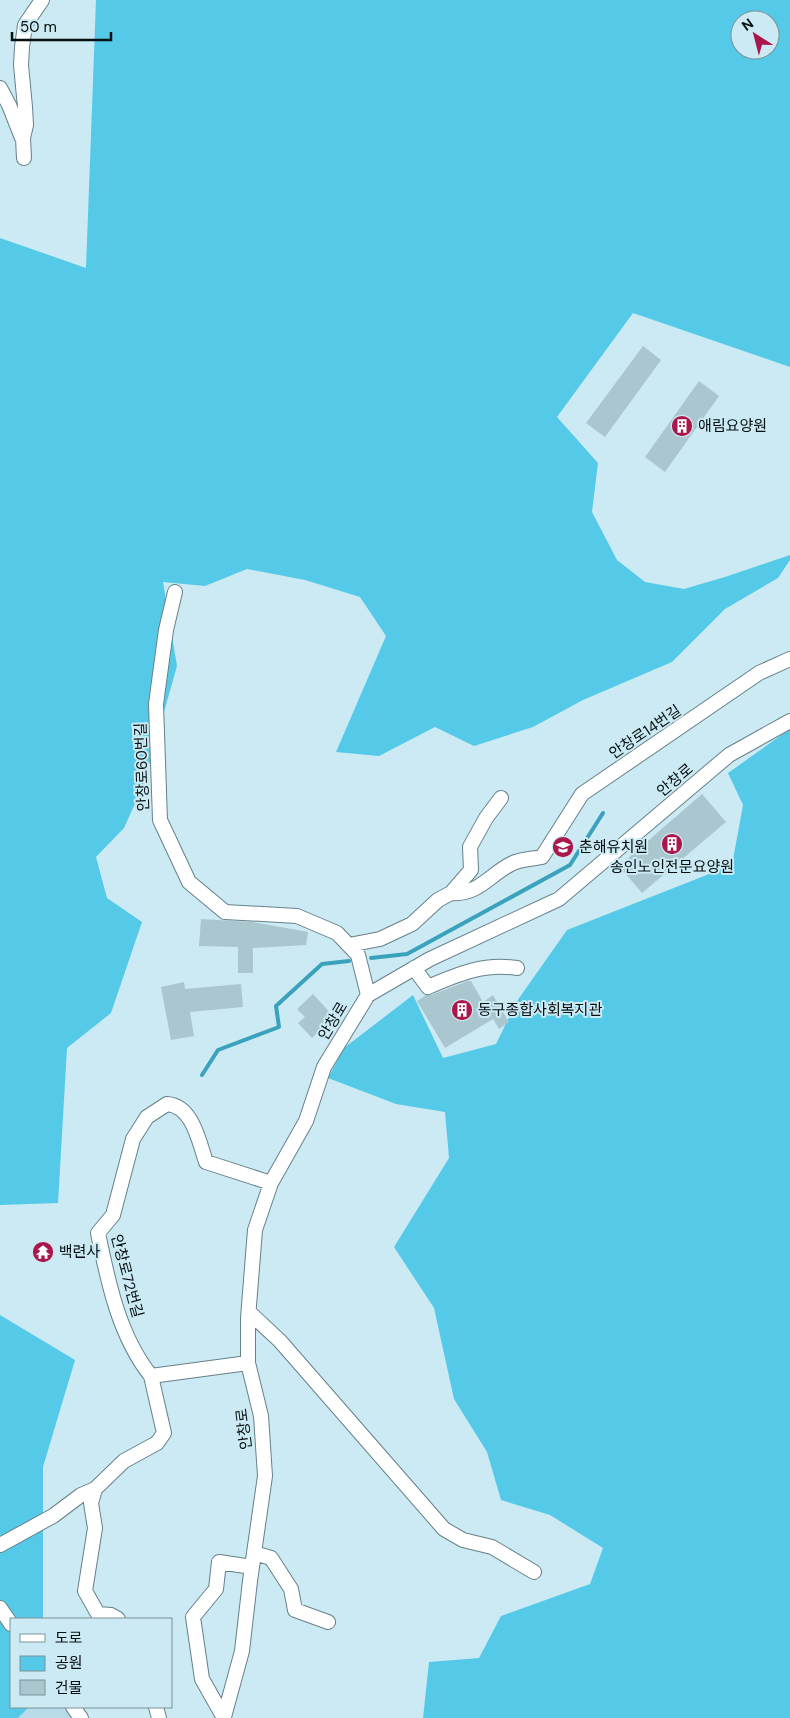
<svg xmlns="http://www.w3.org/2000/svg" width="790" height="1718" font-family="'DM Sans','Noto Sans KR',sans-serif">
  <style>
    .built { fill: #b7dce7 }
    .green { fill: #55cae8; fill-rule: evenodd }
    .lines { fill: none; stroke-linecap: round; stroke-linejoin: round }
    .stream { stroke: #3aa2bc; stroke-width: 4 }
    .building { fill: #aac6cf }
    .minor-casing { stroke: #668189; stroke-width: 16 }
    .minor { stroke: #fff; stroke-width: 14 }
    .labels { text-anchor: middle; stroke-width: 4; stroke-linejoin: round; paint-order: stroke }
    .poi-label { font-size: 15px; fill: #050e11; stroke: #cceaf3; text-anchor: start }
    .street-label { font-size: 15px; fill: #050e11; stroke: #cceaf3 }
  </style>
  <rect width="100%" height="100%" fill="#cceaf3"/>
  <path class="built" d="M29,1707H80L86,1718H18Z"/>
  <path class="green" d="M96,0H790V367L633,313L557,417L598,463L592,512L617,560L645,582L684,589L728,576L790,555V560L778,578L725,609L672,662L583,700L533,727L474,746L435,727L379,756L336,752L386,636L360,597L305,580L247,569L205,586L163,582L177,666L143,786L124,828L96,857L107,898L142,922L111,1013L67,1048L58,1203L0,1205V238L86,268ZM740,20H770V50H740Z
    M790,729V1718H423L429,1662L479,1658L501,1616L590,1584L603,1548L550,1515L501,1500L487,1452L454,1399L434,1308L394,1247L449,1158L445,1112L396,1104L328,1078L344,1048L413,995L443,1058L496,1044L517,1001L567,930L732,865L743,805L728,773Z
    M0,1315L75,1360L43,1467V1619H11V1707H29L18,1718H0Z"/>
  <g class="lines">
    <path class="stream" d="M371,958L407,954L570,865L603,813
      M202,1075L218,1050L279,1027L276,1006L322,964L349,961"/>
  </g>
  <path class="building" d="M643,346L661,360L605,437L586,423Z
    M699,381L719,396L665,472L645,457Z
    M702,794L726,822L642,893L619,866Z
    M201,919L252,922L308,932L306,945L253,948V973H238V947L199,946Z
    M468,981H471L483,1002L493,995L509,1022L499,1029L493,1019L445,1048L417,1001L426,995H431Z
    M184,982L185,989L241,984L243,1007L190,1012L194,1036L171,1040L161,987Z
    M313,994L334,1017L312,1038L298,1023L305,1017L297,1009Z"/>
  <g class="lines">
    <g class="minor-casing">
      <path id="minor" d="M0,88L9,105L22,138
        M24,158L23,138L26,125L25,107L21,65L22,47L25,25L42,0
        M175,592L166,630L156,704L160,820L189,882L225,912L297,916L337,933L358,955L368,995
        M451,893C479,895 489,875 511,864C519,859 533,859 542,857L582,794L759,673L790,659
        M349,945L380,939L412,924L438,900L451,893L471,870L470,847L486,818L501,798
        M414,968L428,987C458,974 484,963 517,968
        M249,1312L280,1341L444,1529L463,1540L492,1547L534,1572
        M151,1376C119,1336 108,1282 98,1233L113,1215L133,1139L147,1117L167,1104C193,1106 199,1142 206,1162L271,1183
        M95,1489L91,1503L95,1528L85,1591L98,1614L111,1615L118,1619
        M0,1545L53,1516L81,1495L95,1489L124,1461L157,1443L164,1433L151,1376L248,1363
        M254,1553L271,1558L291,1589L295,1610L328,1622
        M0,1608L11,1624
        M73,1707L81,1718
        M156,1707L159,1718
        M224,1717L242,1651L250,1581L265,1476L261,1416L248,1363V1318L255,1230L271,1183L306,1121L324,1067L368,995L430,959L559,899L729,755L790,721
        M224,1718L202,1679L193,1617L216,1589L219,1562L252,1567"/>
    </g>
    <use href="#minor" class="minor"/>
  </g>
  <defs>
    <g id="building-disc" transform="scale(1.125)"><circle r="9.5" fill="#aa174b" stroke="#cceaf3"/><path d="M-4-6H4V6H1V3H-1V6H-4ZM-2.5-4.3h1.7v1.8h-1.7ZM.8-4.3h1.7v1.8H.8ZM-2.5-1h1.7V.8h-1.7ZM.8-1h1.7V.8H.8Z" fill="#fff"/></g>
    <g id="school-disc" transform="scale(1.125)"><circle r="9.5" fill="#aa174b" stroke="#cceaf3"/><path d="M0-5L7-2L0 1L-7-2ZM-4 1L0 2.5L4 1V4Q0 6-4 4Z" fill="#fff"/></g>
    <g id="temple-disc" transform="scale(1.125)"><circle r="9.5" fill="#aa174b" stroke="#cceaf3"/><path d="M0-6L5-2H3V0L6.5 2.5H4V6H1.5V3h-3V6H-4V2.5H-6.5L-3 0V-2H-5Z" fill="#fff"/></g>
  </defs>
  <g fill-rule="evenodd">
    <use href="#building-disc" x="682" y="426"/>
    <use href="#building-disc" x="672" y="844"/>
    <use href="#school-disc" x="563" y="847"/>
    <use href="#building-disc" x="462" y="1010"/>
    <use href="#temple-disc" x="43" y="1252"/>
  </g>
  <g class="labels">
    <g class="poi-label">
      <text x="698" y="431">애림요양원</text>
      <text x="579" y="852">춘해유치원</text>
      <text x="672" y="872" text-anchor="middle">송인노인전문요양원</text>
      <text x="478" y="1015">동구종합사회복지관</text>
      <text x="59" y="1257">백련사</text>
    </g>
    <g class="street-label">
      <text transform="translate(645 732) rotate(-34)" y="5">안창로14번길</text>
      <text transform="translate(142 767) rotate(-92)" y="5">안창로60번길</text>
      <text transform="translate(675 780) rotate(-40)" y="5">안창로</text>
      <text transform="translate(333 1021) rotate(-59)" y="5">안창로</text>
      <text transform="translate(127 1276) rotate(75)" y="5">안창로72번길</text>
      <text transform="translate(244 1429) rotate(-97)" y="5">안창로</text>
    </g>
  </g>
  <rect x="10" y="1618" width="162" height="90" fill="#cceaf3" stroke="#7c9299"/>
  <rect x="20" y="1634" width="25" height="8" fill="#ffffff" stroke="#7c9299"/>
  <text x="55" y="1643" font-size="15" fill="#050e11">도로</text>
  <rect x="20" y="1656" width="25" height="15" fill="#55cae8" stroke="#7c9299"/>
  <text x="55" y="1668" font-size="15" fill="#050e11">공원</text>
  <rect x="20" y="1680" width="25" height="15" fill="#aac6cf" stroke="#7c9299"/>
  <text x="55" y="1693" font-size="15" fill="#050e11">건물</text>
  <g transform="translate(755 35) rotate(324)"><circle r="24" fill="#cceaf3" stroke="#7c9299"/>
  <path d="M0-4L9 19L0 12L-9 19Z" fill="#aa174b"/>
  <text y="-8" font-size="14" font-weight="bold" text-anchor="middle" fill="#050e11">N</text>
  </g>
  <path d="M12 32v8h99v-8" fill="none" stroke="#050e11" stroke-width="2.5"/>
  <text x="20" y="32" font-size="15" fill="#050e11" stroke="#cceaf3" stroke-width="4" paint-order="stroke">50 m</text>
</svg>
